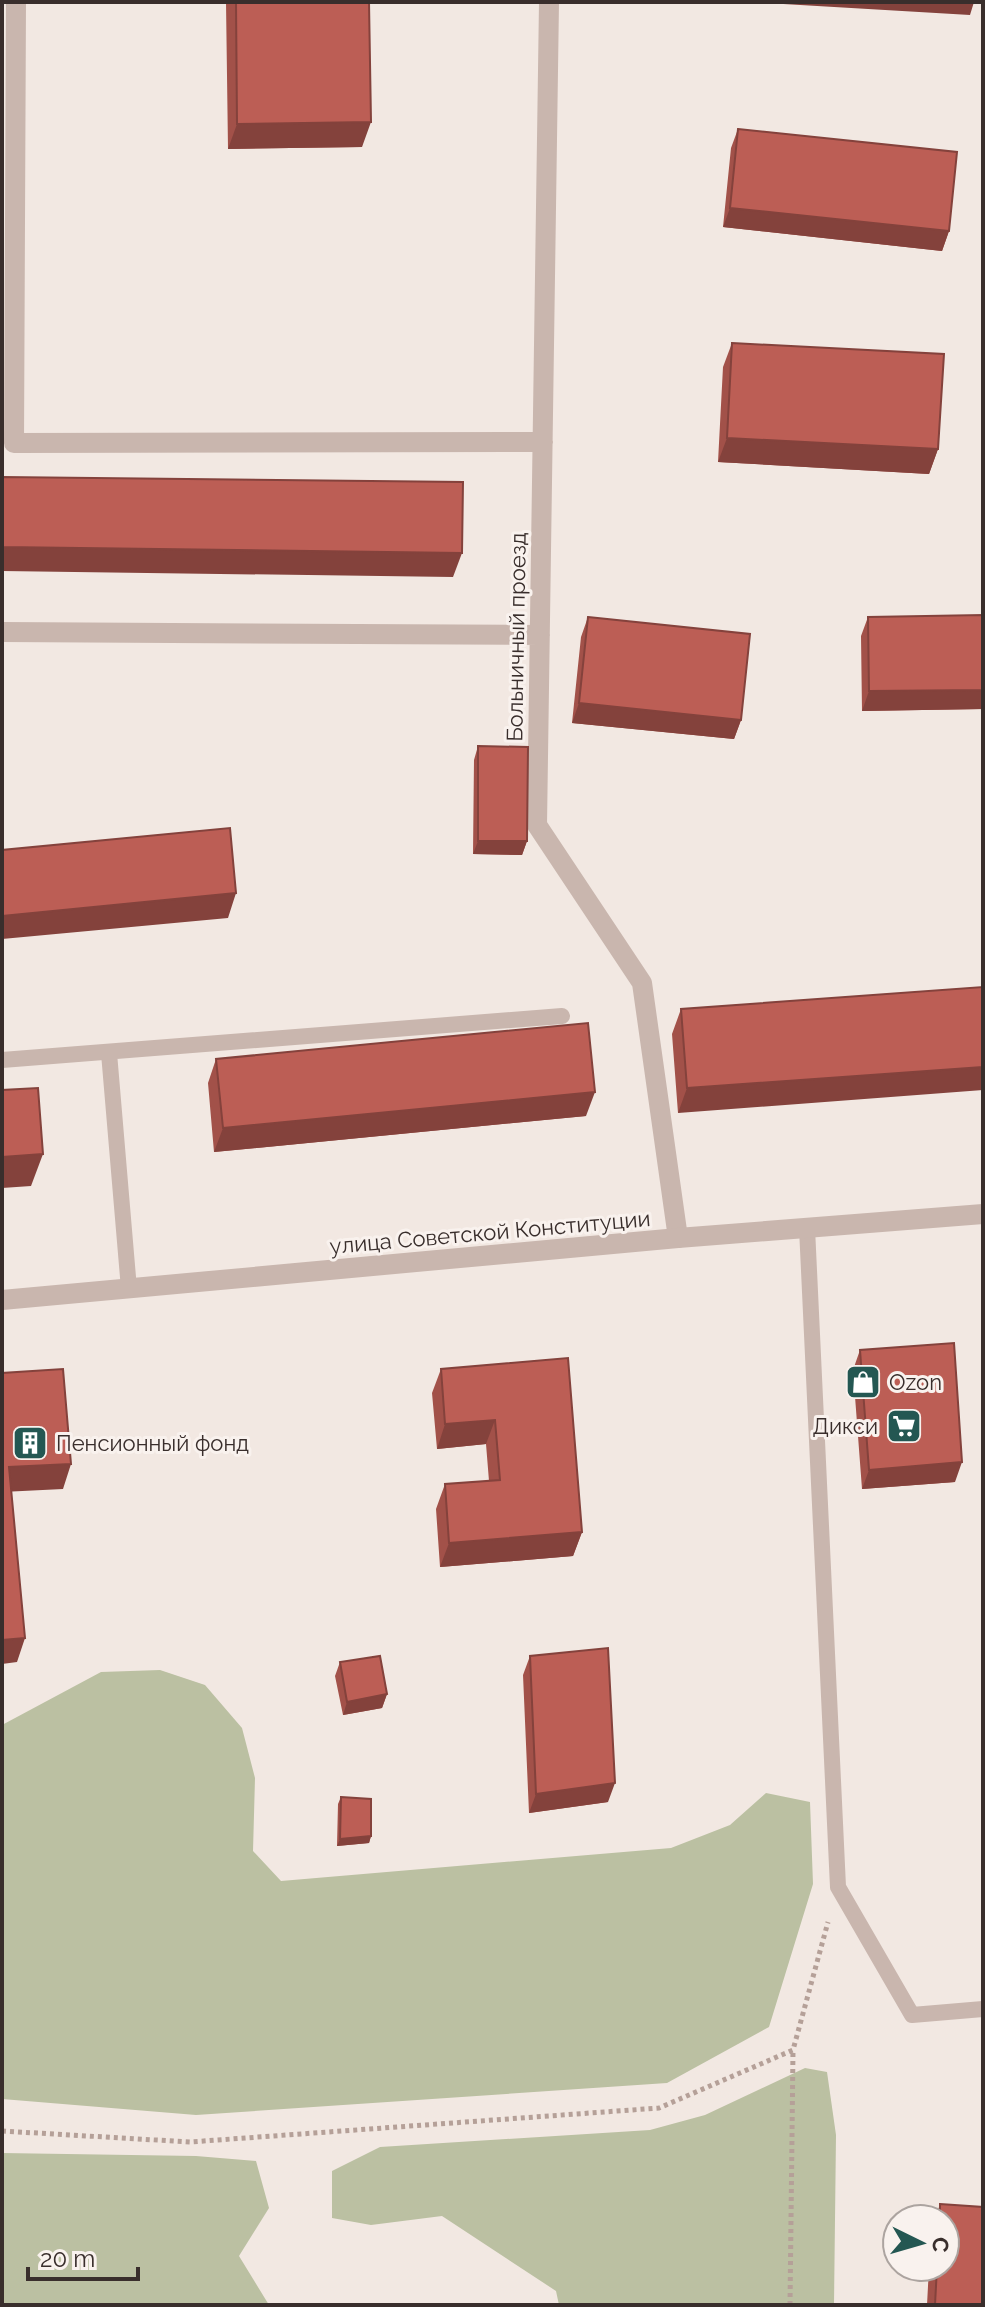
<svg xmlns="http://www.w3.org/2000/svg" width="985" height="2307" font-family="Raleway,sans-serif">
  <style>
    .green { fill: #bbc0a2 }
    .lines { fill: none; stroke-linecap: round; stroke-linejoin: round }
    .path { stroke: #b5a098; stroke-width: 5; stroke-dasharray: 4 4; stroke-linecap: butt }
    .service { stroke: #c9b6ae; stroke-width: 16 }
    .minor { stroke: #c9b6ae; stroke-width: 20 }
    .tertiary { stroke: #c9b6ae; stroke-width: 20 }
    .wall { fill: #a25149 }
    .shaded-wall { fill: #84423c }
    .building { fill: #bc5e55; stroke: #84423c; stroke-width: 2 }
    .labels { text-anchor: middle; stroke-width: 6; stroke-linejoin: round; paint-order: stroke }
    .street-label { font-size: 22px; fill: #392e2c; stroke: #f9f2ee }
    .poi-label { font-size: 22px; fill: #392e2c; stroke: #f9f2ee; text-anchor: start }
  </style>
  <rect width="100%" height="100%" fill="#f2e8e2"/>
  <path class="green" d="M160,1670L205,1685L242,1728L255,1778L253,1851L281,1881L671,1848L730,1825L766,1793L810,1802L813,1884L769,2027L667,2083L196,2115L2,2099V1725L101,1672Z
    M805,2068L827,2072L836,2135L834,2305H559L556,2291L442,2216L371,2225L332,2218V2171L380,2147L650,2130L705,2115Z
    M2,2153L196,2156L256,2161L269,2208L239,2256L269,2305H2Z"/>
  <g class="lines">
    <path class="path" d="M2,2131L190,2142L659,2108L793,2050L828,1922
      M790,2305L793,2050"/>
    <path class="service" d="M109,1053L129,1289
      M2,1060L562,1016
      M807,1228L838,1887L912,2015L983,2009"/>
    <path class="minor" d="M16,2L14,443L543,442
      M549,2L537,825L642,983L678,1238
      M2,632L540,635"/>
    <path class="tertiary" d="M2,1300L678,1238L983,1214"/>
  </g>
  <path class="wall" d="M226,2H369L362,147L228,149Z
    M738,129L949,231L942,251L723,227L731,148Z
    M732,343L938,449L929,474L718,462L723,367Z
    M983,615V709L862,711L861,636L868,617Z
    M588,617L741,720L734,739L572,723L581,637Z
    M478,746L527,841L522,855L473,854L474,760Z
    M983,987L678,1113L672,1034L681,1009Z
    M216,1059L586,1116L214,1152L208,1083Z
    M860,1350L955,1482L862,1489L853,1370Z
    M568,1358L582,1532L573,1556L440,1567L436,1509L445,1484L489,1481L486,1444L437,1449L432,1393L441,1369Z
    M530,1656L608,1802L529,1813L523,1675Z
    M340,1662L387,1694L382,1708L343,1715L335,1676Z
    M341,1797L371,1836L369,1843L337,1846L338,1804Z
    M940,2204L983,2305H927L929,2267H945V2219H935Z"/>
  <path class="shaded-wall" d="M749,2H974L970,15Z
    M371,122L362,147L228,149L237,124Z
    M730,208L949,231L942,251L723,227Z
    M727,438L938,449L929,474L718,462Z
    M2,547L462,553L453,577L2,571Z
    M983,690V709L862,711L869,691Z
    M579,703L741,720L734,739L572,723Z
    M478,841H527L522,855L473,854Z
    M236,893L228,918L2,939V916Z
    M983,1067V1090L678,1113L687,1088Z
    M595,1092L586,1116L214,1152L223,1128Z
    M43,1154L31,1186L2,1188V1157Z
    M495,1420L486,1444L437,1449L445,1424Z
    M962,1462L955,1482L862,1489L869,1470Z
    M71,1464L63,1489L2,1492L9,1467Z
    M582,1532L573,1556L440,1567L449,1543Z
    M25,1638L17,1662L2,1664V1640Z
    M387,1694L382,1708L343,1715L347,1702Z
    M615,1783L608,1802L529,1813L536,1794Z
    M371,1836L369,1843L337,1846L340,1839Z"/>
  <path class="building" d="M236,2H369L371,122L237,124Z
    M738,129L957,152L949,231L730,208Z
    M732,343L944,354L938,449L727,438Z
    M2,477L463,482L462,553L2,547Z
    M983,615V690L869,691L868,617Z
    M588,617L750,634L741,720L579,703Z
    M478,746L528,747L527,841H478Z
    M230,828L236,893L2,916V850Z
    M983,987V1067L687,1088L681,1009Z
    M588,1023L595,1092L223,1128L216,1059Z
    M38,1088L43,1154L2,1157V1090Z
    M954,1343L962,1462L869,1470L860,1350Z
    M568,1358L582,1532L449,1543L445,1484L500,1480L495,1420L445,1424L441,1369Z
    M63,1369L71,1464L9,1467L25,1638L2,1640V1373Z
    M608,1648L615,1783L536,1794L530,1656Z
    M380,1656L387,1694L347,1702L340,1662Z
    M341,1797L371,1799V1836L340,1839Z
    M940,2204L983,2207V2305H935L937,2267H945V2219H940Z"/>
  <defs>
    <g id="shop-square" transform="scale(1.8)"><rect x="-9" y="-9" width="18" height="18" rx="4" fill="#245752" stroke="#f9f2ee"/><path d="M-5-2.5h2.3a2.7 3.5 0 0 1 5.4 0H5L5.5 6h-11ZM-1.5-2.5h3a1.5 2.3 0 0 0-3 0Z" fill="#fff"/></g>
    <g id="supermarket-square" transform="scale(1.8)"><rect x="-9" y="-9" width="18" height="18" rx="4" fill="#245752" stroke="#f9f2ee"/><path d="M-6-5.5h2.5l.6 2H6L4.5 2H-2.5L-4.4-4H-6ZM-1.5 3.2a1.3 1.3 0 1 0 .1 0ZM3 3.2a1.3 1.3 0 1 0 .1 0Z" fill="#fff"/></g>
    <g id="building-square" transform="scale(1.8)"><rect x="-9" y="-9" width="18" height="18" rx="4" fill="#245752" stroke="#f9f2ee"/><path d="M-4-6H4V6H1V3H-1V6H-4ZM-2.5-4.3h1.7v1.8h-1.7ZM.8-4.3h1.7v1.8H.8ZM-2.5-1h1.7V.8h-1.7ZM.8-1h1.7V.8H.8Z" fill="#fff"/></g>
  </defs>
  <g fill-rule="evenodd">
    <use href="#shop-square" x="863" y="1382"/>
    <use href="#supermarket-square" x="904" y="1426"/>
    <use href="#building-square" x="30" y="1443"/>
  </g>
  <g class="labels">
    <g class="street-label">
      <text transform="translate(516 637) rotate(-89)" y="8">Больничный проезд</text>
      <text transform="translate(490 1232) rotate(-5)" y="8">улица Советской Конституции</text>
    </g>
    <g class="poi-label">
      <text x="889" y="1390">Ozon</text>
      <text x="878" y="1434" text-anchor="end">Дикси</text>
      <text x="56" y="1451">Пенсионный фонд</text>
    </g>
  </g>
  <rect width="985" height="2307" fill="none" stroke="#392e2c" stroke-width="8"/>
  <g transform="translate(921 2243) rotate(95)"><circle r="38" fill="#f9f2ee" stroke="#aca4a0" stroke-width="2"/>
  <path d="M0-6L14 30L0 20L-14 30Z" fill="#245752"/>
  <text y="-12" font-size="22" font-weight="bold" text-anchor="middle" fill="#392e2c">С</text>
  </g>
  <path d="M28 2267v12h110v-12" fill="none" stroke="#392e2c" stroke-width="4"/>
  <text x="40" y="2267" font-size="24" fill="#392e2c" stroke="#f9f2ee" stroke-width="6" paint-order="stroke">20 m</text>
</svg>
